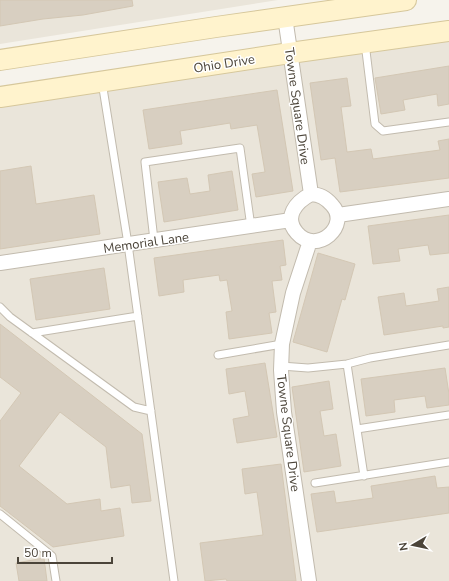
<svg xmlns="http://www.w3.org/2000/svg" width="449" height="581" font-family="'Nunito Sans',sans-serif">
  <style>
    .residential { fill: #eae5da }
    .building { fill: #d8cfc1; stroke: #d3c7b4 }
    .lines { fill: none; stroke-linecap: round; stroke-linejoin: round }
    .lane-casing { stroke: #c2bbae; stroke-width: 9 }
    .street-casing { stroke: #c2bbae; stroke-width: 16 }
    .secondary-casing { stroke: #d6c79b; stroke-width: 22 }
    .lane { stroke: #fff; stroke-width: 7 }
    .street { stroke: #fff; stroke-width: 14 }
    .secondary { stroke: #fff3cd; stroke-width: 20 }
    .labels { text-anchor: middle; stroke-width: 3; stroke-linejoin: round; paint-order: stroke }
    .street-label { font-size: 13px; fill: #4b4439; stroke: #fff }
  </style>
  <rect width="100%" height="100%" fill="#f6f3ec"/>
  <path class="residential" d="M0,0H278L0,44Z
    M449,40V581H0V104Z"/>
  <path class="building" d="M0,0H132L133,6L83,15L43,19L0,26Z
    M449,66V104L438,106L437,94L403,100L405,110L381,114L375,78Z
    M347,78L351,106L341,107L347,152L371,149L373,159L440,150L438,141L449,139V178L340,192L335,158L321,160L310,83Z
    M277,90L293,191L256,197L252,174L265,172L257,125L231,129L230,123L180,131L182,144L149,149L143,110Z
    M31,166L36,204L94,195L100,234L0,249V171Z
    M232,171L238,210L164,222L158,182L187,178L190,194L210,191L208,175Z
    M449,215V253L430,255L428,245L398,249L400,261L373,264L368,226Z
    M283,240L286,265L280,266L282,280L272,281L276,312L269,313L272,333L229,339L226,312L232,311L227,280L220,281L219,275L183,280L184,292L159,296L154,258Z
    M318,253L355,264L345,300L342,299L327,352L293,342Z
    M104,268L110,309L36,320L30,279Z
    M449,287V327L443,328V326L384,335L378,297L404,293L406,306L439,301L437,289Z
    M0,324L142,434L151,501L132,503L130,485L111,488L106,447L60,412L19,466L67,504L100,499L101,511L120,508L124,536L53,547L0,506V421L21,393L0,377Z
    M265,363L277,437L237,443L233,419L249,416L245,391L229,394L226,369Z
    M445,368L449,394V405L427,408L425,396L394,400L395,412L366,416L361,379Z
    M329,381L333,409L320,411L324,436L336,434L341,466L304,472L292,387Z
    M281,464L296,581H227L226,579L205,581L200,543L263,535L257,492L245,494L242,469Z
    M435,476L437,488L449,487V513L317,532L311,494L334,491L336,503L373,498L371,486Z
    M44,558L47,581H19L16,563Z"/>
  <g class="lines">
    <g class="lane-casing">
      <path id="lane" d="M365,43L375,124L383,131L449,122
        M102,82L128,244L174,581
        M154,240L145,162L240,148L251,227
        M0,307L10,317L134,407L151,411
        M32,333L138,316
        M218,355L282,344
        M347,364L364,476
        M281,366L308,368L347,364L370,358L449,345
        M357,429L449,415
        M315,483L449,462
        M0,514L52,556L56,581"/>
    </g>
    <g class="street-casing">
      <path id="street" d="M285,17L311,194
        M311,194C320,195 325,197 332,205C351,225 317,256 297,233C283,217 296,202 311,194Z
        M338,215L449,199
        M0,263L291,220
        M309,581L284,412L281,370L282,344L293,293L310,241"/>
    </g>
    <g class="secondary-casing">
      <path id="secondary" d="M0,60L216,27L406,0
        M0,97L290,53L449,31"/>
    </g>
    <use href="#lane" class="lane"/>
    <use href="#street" class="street"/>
    <use href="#secondary" class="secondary"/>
  </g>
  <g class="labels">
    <g class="street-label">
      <text transform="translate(224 63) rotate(-9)" y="5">Ohio Drive</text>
      <text transform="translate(298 106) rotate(82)" y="5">Towne Square Drive</text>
      <text transform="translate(146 242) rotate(-8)" y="5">Memorial Lane</text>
      <text transform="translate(289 433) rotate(83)" y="5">Towne Square Drive</text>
    </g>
  </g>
  <g transform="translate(413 545) rotate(261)" stroke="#ffffff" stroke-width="3" paint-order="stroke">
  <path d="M0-3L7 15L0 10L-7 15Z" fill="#4b4439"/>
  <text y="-6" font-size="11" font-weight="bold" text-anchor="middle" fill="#4b4439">N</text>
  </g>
  <path d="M18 557v6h94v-6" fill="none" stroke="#4b4439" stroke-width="2"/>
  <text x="24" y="557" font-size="12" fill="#4b4439" stroke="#ffffff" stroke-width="3" paint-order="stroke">50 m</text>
</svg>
